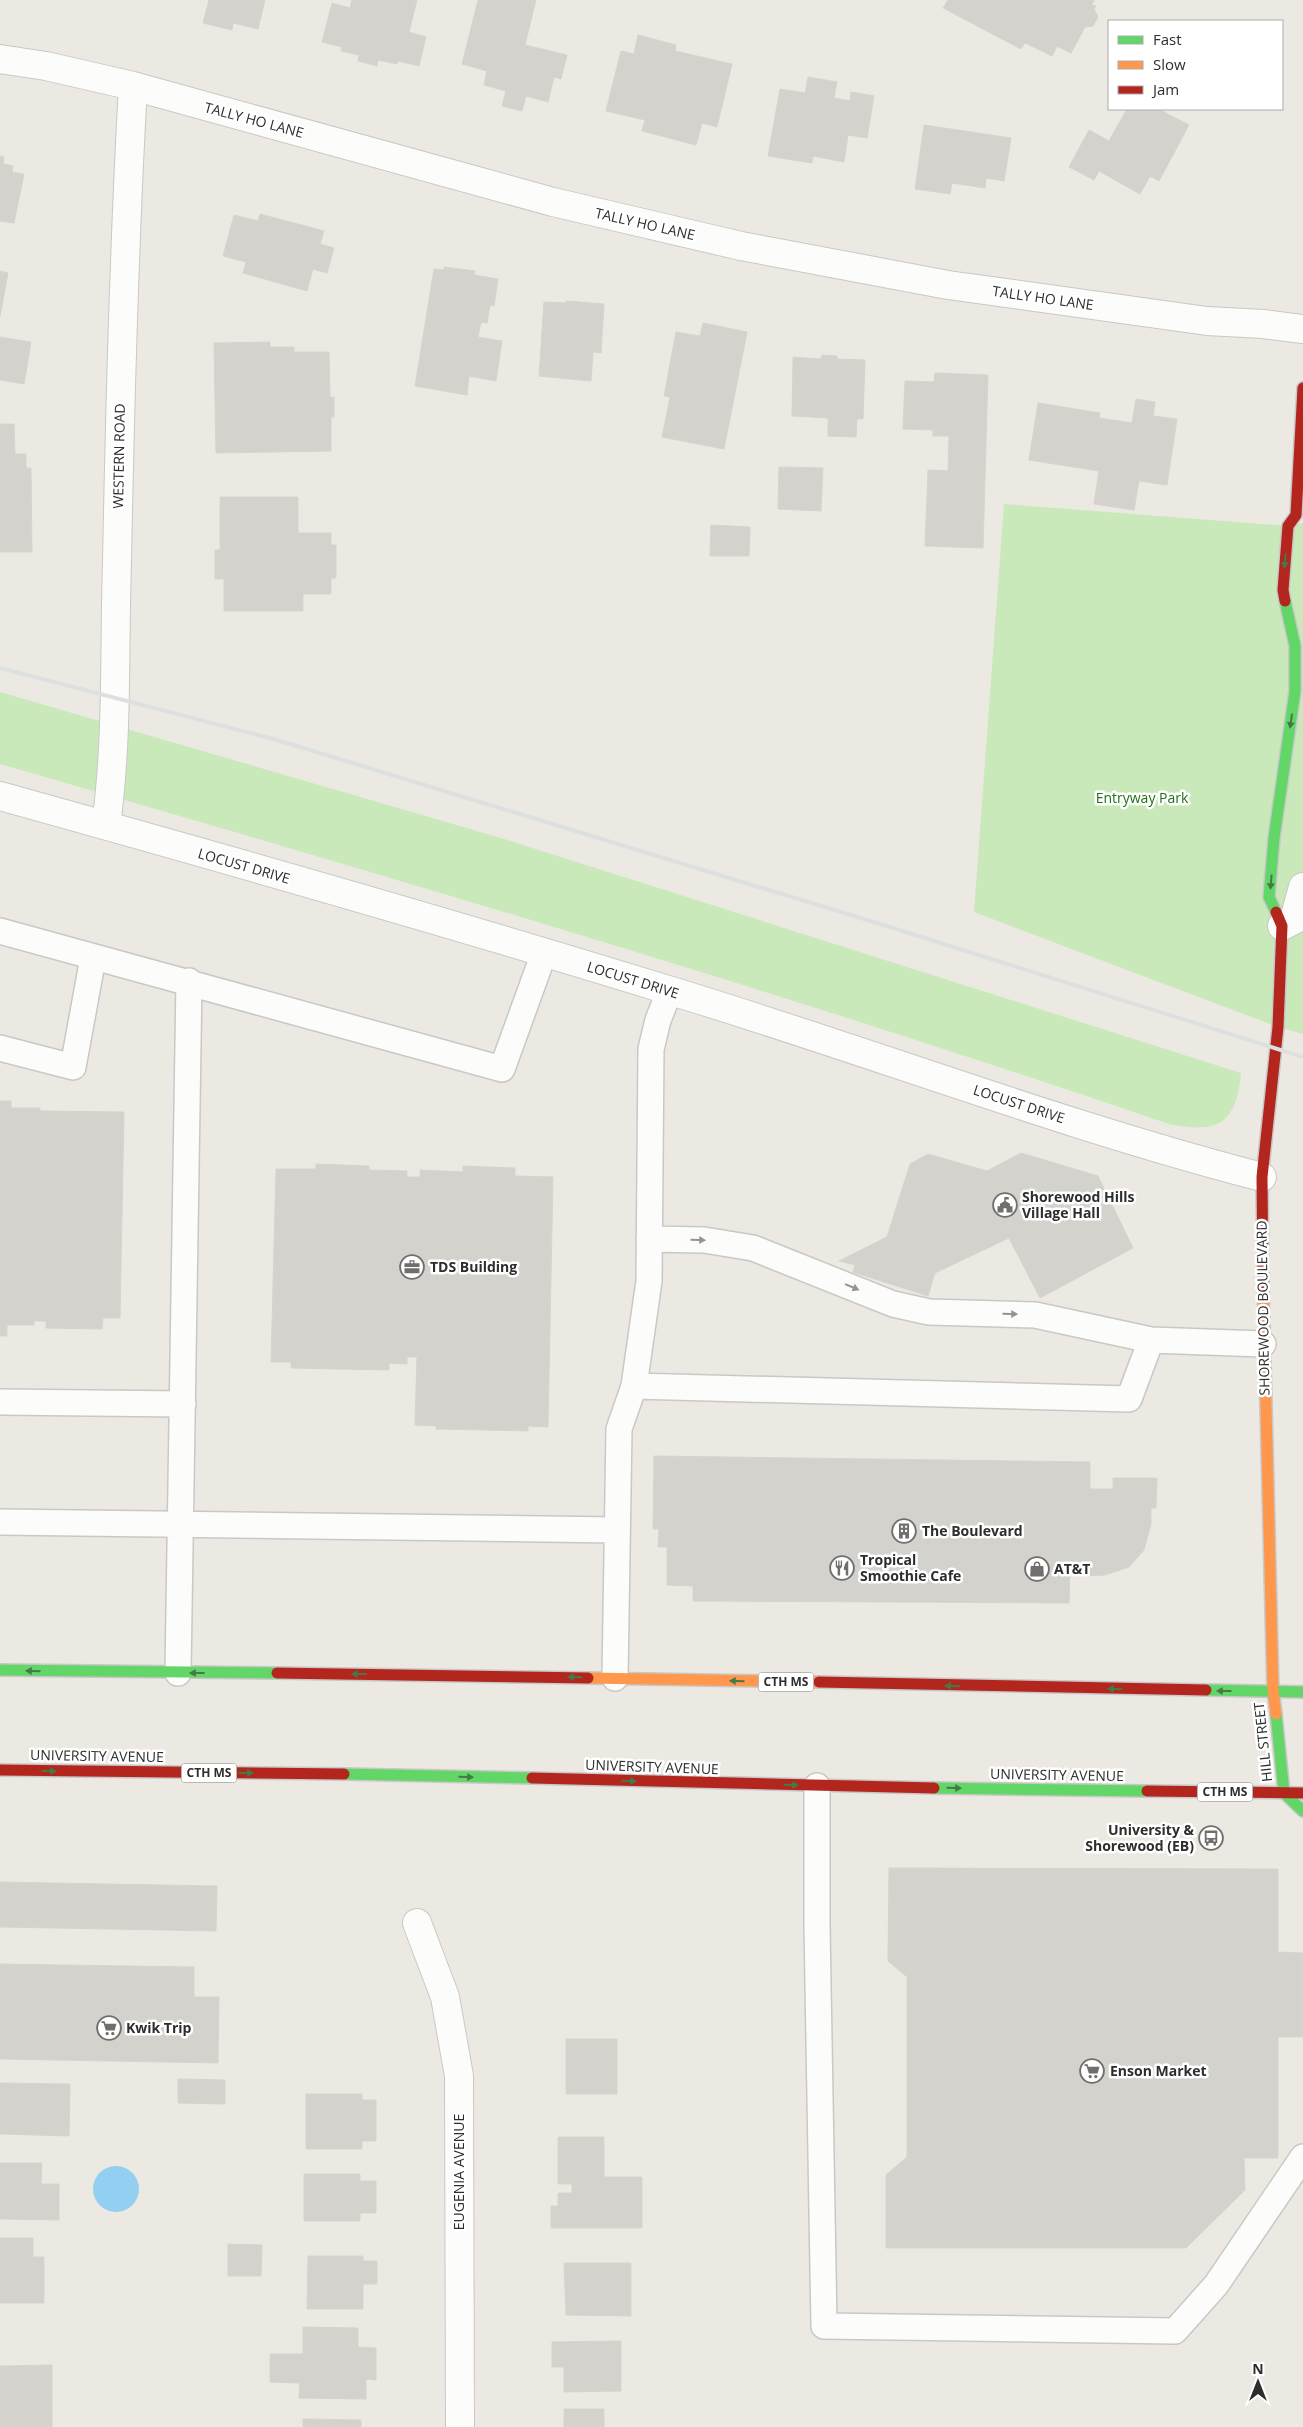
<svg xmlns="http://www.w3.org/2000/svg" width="1303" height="2427" font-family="'Open Sans',sans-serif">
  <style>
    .green { fill: #c9e9ba }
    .water { fill: #92cff1 }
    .building { fill: #d4d2cd; stroke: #d7d4ce }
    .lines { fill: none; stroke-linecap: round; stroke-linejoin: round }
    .lane-casing { stroke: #c9c8c8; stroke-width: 28 }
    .street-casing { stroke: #c9c8c8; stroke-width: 30 }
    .fast-casing { stroke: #c9c8c8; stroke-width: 14 }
    .slow-casing { stroke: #c9c8c8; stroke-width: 14 }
    .jam-casing { stroke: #c9c8c8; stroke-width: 14 }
    .lane { stroke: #fcfcfb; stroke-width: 25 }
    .street { stroke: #fcfcfb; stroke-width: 28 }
    .fast { stroke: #63d668; stroke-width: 11 }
    .slow { stroke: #ff974d; stroke-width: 11 }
    .jam { stroke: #b3261e; stroke-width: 11 }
    .rail { stroke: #dedfe0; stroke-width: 4 }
    .oneway { fill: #457948 }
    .oneway2 { fill: #949494 }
    .labels { text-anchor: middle; stroke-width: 5; stroke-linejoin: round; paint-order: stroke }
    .shield { fill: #fff; stroke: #6c6c6c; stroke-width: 1 }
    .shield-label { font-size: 12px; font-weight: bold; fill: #2d2d2d }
    .street-label { font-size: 14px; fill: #2d2d2d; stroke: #fff }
    .park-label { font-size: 14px; fill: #1f7216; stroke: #fff }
    .poi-label { font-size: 14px; font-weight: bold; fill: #2d2d2d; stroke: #fff; text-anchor: start }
  </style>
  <rect width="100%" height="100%" fill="#ece9e2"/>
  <path class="green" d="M1004,504L1288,526L1303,523V1034L1278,1027L974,912Z
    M0,692L501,838L1241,1073C1236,1124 1219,1134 1169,1124C783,992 392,877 0,764Z"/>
  <path class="water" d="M93 2189a23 23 0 1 1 46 0a23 23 0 1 1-46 0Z"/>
  <path class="building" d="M209,0H265L258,29L233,23L232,30L203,23Z
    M352,0H417L409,32L426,37L419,66L398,61L397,64L378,60L377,66L358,61L359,55L341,51L342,47L322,42L332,3L350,8Z
    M478,0H536L525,45L567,55L561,79L554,77L548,102L526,96L522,111L502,106L506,91L484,85L487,71L462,64Z
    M948,0H1094L1092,5L1096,6L1094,9L1098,17L1093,26L1085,27L1071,53L1057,46L1052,56L1025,43L1021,49L943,8Z
    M638,35L676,45L675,51L732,64L717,127L702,123L696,145L642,131L645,120L606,111L621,51L634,54Z
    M808,77L837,82L834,98L850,101L851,92L874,96L867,138L848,135L844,162L813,156L812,163L768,156L780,89L805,93Z
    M1127,109H1158L1189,125L1159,181L1150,176L1140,194L1099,171L1094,180L1069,167L1089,130L1109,141Z
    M924,125L1011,138L1004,181L986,178L985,188L952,183L950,194L915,189Z
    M0,156L4,157L3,164L13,166L12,172L24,174L14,223L0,221Z
    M260,214L324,231L320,244L334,248L327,273L313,269L307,291L243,273L246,262L223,256L234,215L258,221Z
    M444,267L475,271L474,275L498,279L494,306L490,305L487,323L481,322L478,337L502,341L496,381L469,376L467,395L415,386L434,269L444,270Z
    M0,271L8,273L0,316Z
    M566,301L604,304L601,353L593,352L591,381L539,376L544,302L566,303Z
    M703,323L747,332L724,449L662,437L670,397L664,396L676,332L700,336Z
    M0,337L31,342L24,384L0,380Z
    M270,342V347H294V352H329L330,397H334V417H331V451L216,453L214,343Z
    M822,355L837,356V359L865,360L863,419H857L856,437L828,436V418L792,416L793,357L821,359Z
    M935,373L988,375L983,548L925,546L928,470L948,471L949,436H933V430L903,429L905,381L934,382Z
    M1136,399L1155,402L1153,416L1177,419L1167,485L1139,481L1134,510L1094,504L1099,471L1029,460L1038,403L1100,413L1099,418L1132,423Z
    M0,424H14L15,454H26V468H31L32,552H0Z
    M779,467L823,468L821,511L778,509Z
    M220,497H298V533H331V545H336V578H331V594H303V611H224V579H215V550H220Z
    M711,525L750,527L749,556H710Z
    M0,1101H11V1108H40V1111L124,1112L120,1318H103L102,1329L46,1328V1321H34V1325H7V1336H0Z
    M1021,1153L1098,1176L1133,1248L1040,1298L1009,1238L935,1273L928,1296L853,1272L855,1265L839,1261L887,1237L910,1164L928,1154L987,1171Z
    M316,1164L369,1166V1170L407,1171V1177H420V1170L463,1172V1166L515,1168V1176L553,1177L548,1427L528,1426V1431L436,1429V1426L415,1425L417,1357H407V1364L389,1363V1370L291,1368V1362H271L276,1169H316Z
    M654,1456L1090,1462V1489H1113V1478H1157L1156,1508H1151V1524L1144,1550L1129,1567L1105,1575L1085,1576V1567H1070L1069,1603L693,1601V1586L667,1585V1547H658L659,1529H653Z
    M889,1868L1278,1869V1952L1303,1953V2037H1278V2158H1244L1245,2190L1186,2248H886V2175L907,2157V1977L888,1961Z
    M0,1882L217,1886L216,1931L0,1927Z
    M0,1964L194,1967V1997H219L218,2063L0,2059Z
    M566,2039H617V2094H566Z
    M178,2079L225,2080V2104L178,2103Z
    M0,2083L70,2084L69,2136L0,2134Z
    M306,2094H362V2100H376V2141H362V2149H306Z
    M558,2137H604V2177H642V2228H551V2206H558V2193H572V2184H558Z
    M0,2163H42L41,2184H59V2220L0,2219Z
    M304,2174H360V2181H376V2213H360V2221H304Z
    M0,2238H33V2257H44V2303H0Z
    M228,2244L262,2245L261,2276H228Z
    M308,2256H363V2261H377V2284H363V2309H307Z
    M564,2263H631V2316L566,2315Z
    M303,2327L358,2328V2347L376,2348V2380L366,2379V2399L299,2398L300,2383L270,2382V2354H303Z
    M621,2341V2391L564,2392V2367H552V2342Z
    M52,2365V2427H0V2366Z
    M564,2409H604V2427H564Z
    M303,2419L361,2420V2427H303Z"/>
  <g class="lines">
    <g class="lane-casing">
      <path id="lane" d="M0,931L502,1069L544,953
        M0,1048L73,1067L93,958
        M649,1239L704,1240L753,1248L893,1304L929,1312L1035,1315L1151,1340L1263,1344
        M634,1386L1129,1399L1151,1340
        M0,1402L183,1404
        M0,1522L616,1530
        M178,1673L189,981
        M615,1678L619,1429L634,1386L649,1281L651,1049L658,1020L670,990
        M817,1786V1926L824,2326L1175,2331L1216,2285L1303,2157"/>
    </g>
    <g class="street-casing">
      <path id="street" d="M0,59L46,66L133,86L553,202L741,246L948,285L1207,321L1263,324L1303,329
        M0,796C223,858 447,922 668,990C866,1050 1061,1125 1262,1177
        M106,825C118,738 114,650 117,562C120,403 124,245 133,86
        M1282,926L1294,920L1303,887
        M417,1923L445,1997L459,2076L460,2427"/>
    </g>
    <g class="fast-casing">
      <path id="fast" d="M1276,912L1269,897L1274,838L1295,691V646L1285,601
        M0,1670L277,1673
        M1206,1690L1303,1692
        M1276,1714L1284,1793L1303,1811
        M344,1774L532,1778
        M934,1788L1147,1791"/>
    </g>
    <g class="slow-casing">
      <path id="slow" d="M1263,1284L1273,1691L1276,1714
        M588,1678L819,1682"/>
    </g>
    <g class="jam-casing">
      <path id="jam" d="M1285,601L1283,590L1288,526L1296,515L1303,388
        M1263,1284L1262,1177L1278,1027L1282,926L1276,912
        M277,1673L588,1678
        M819,1682L1206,1690
        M0,1770L344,1774
        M532,1778L934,1788
        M1147,1791L1303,1793"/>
    </g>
    <use href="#lane" class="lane"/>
    <use href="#street" class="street"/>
    <use href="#fast" class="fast"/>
    <use href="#slow" class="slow"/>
    <use href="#jam" class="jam"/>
    <path class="rail" d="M0,668L277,740L877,923L1303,1057"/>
  </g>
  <defs><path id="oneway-solid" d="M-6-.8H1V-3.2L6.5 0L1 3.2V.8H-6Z" transform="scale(1.25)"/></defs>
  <g class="oneway">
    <use href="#oneway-solid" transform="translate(1285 561) rotate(95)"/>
    <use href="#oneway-solid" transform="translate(1291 721) rotate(98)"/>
    <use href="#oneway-solid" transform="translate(1271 882) rotate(95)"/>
    <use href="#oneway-solid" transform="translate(33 1671) rotate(-179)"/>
    <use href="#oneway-solid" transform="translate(197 1673) rotate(-180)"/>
    <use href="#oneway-solid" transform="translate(359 1674) rotate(-180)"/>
    <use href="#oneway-solid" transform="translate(575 1677) rotate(-179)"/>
    <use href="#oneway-solid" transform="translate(737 1681) rotate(-179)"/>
    <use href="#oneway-solid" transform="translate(952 1686) rotate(-179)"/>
    <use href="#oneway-solid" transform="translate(1115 1689) rotate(-179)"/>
    <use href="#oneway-solid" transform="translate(1224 1691) rotate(-180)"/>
    <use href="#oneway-solid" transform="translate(49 1771) rotate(1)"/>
    <use href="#oneway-solid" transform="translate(246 1773) rotate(1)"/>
    <use href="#oneway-solid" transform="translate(466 1777) rotate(2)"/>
    <use href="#oneway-solid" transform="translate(629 1781) rotate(2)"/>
    <use href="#oneway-solid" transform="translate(791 1785) rotate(2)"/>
    <use href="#oneway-solid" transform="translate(954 1788) rotate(1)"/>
  </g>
  <g class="oneway2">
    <use href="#oneway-solid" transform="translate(698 1240) rotate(1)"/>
    <use href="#oneway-solid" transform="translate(852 1287) rotate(23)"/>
    <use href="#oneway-solid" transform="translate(1010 1314) rotate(1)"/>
  </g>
  <defs>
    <g id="civic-ring" transform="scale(1.25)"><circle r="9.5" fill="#fff" stroke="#706f6c" stroke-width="1.5"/><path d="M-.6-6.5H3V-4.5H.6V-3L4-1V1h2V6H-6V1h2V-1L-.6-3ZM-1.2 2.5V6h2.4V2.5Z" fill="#706f6c"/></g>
    <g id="office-ring" transform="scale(1.25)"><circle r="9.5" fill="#fff" stroke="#706f6c" stroke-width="1.5"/><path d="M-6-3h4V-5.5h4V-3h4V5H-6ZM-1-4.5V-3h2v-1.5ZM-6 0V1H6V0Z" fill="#706f6c"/></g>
    <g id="building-ring" transform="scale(1.25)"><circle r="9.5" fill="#fff" stroke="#706f6c" stroke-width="1.5"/><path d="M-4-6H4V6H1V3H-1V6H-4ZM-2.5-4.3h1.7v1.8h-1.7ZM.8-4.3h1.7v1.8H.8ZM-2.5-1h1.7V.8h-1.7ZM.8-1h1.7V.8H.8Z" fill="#706f6c"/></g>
    <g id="restaurant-ring" transform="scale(1.25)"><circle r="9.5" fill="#fff" stroke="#706f6c" stroke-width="1.5"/><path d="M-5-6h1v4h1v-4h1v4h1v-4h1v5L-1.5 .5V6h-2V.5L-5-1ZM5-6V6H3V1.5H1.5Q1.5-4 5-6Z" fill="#706f6c"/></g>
    <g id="shop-ring" transform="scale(1.25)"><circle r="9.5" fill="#fff" stroke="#706f6c" stroke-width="1.5"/><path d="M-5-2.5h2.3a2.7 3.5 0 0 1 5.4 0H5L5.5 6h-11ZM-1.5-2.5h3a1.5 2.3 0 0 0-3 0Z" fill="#706f6c"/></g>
    <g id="bus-ring" transform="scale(1.25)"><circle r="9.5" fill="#fff" stroke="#706f6c" stroke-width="1.5"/><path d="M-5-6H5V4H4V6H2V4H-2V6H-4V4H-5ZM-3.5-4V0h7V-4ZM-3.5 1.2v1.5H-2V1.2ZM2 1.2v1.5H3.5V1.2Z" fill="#706f6c"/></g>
    <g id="supermarket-ring" transform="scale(1.25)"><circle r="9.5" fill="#fff" stroke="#706f6c" stroke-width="1.5"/><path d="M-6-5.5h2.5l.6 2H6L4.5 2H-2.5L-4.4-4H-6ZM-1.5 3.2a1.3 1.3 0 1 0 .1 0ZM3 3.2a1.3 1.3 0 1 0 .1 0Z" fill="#706f6c"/></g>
  </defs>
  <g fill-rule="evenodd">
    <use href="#civic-ring" x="1005" y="1205"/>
    <use href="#office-ring" x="412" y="1267"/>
    <use href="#building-ring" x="904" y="1531"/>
    <use href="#restaurant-ring" x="842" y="1568"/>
    <use href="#shop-ring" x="1037" y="1569"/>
    <use href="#bus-ring" x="1211" y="1838"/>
    <use href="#supermarket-ring" x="109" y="2028"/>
    <use href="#supermarket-ring" x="1092" y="2071"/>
  </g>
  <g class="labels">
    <g class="shield">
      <rect x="758.5" y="1672.5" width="55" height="19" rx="4"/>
      <rect x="181.5" y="1763.5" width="55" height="19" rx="4"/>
      <rect x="1197.5" y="1782.5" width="55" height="19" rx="4"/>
    </g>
    <g class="shield-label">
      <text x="786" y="1686">CTH MS</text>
      <text x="209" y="1777">CTH MS</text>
      <text x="1225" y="1796">CTH MS</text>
    </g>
    <g class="street-label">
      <text transform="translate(254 120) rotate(15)" y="5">TALLY HO LANE</text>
      <text transform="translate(645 224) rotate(13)" y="5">TALLY HO LANE</text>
      <text transform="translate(1043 298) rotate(8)" y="5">TALLY HO LANE</text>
      <text transform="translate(119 456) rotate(-89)" y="5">WESTERN ROAD</text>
      <text transform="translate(244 866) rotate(16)" y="5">LOCUST DRIVE</text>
      <text transform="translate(633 980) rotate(17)" y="5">LOCUST DRIVE</text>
      <text transform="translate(1019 1104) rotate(18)" y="5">LOCUST DRIVE</text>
      <text transform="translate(1263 1308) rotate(-91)" y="5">SHOREWOOD BOULEVARD</text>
      <text transform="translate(1263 1742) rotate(-96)" y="5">HILL STREET</text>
      <text transform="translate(97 1756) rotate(1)" y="5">UNIVERSITY AVENUE</text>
      <text transform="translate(652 1767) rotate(2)" y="5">UNIVERSITY AVENUE</text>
      <text transform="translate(1057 1775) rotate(1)" y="5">UNIVERSITY AVENUE</text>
      <text transform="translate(459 2172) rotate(-90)" y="5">EUGENIA AVENUE</text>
    </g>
    <g class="park-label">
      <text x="1142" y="803">Entryway Park</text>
    </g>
    <g class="poi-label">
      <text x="1022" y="1202">Shorewood Hills<tspan x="1022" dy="16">Village Hall</tspan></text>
      <text x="430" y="1272">TDS Building</text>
      <text x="922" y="1536">The Boulevard</text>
      <text x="860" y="1565">Tropical<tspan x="860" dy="16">Smoothie Cafe</tspan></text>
      <text x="1054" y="1574">AT&amp;T</text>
      <text x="1194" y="1835" text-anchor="end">University &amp;<tspan x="1194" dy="16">Shorewood (EB)</tspan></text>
      <text x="126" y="2033">Kwik Trip</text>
      <text x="1110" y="2076">Enson Market</text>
    </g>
  </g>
  <rect x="1108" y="20" width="175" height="90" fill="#ffffff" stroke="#ababab"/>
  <rect x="1118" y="36" width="25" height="8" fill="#63d668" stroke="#ababab"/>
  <text x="1153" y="45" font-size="15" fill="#2d2d2d">Fast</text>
  <rect x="1118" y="61" width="25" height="8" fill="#ff974d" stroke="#ababab"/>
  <text x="1153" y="70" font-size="15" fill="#2d2d2d">Slow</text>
  <rect x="1118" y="86" width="25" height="8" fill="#b3261e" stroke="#ababab"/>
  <text x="1153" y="95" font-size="15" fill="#2d2d2d">Jam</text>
  <g transform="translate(1258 2382)" stroke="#ffffff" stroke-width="4" paint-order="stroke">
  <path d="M0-4L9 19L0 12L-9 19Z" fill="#2d2d2d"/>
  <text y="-8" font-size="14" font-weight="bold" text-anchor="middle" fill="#2d2d2d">N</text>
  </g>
</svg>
